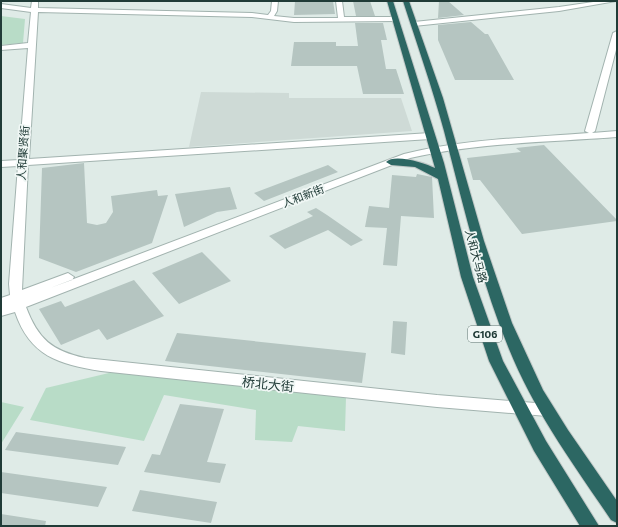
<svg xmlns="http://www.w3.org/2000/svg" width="618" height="527" font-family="Commissioner,'Noto Sans SC',sans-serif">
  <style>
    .built { fill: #cedad6 }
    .green { fill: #b8dcc7 }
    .building { fill: #b5c5c1 }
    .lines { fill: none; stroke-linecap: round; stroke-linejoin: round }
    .minor-casing { stroke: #a2b3af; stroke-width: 2 }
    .highway-casing { stroke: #c1c8c7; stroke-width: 2 }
    .minor { fill: #fff; fill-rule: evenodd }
    .highway { fill: #2c6763; fill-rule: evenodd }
    .labels { text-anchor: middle; stroke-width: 3.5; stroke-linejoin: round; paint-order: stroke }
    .shield { fill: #f0f7f5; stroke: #5e7370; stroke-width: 1 }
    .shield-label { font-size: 10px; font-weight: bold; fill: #203b37 }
    .street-label { font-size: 11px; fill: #203b37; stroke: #f0f7f5 }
    .near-street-label { font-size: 13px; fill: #203b37; stroke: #f0f7f5 }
  </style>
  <rect width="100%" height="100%" fill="#dfebe7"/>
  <path class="built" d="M201,92L289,93V98H401L412,131L189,147Z"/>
  <path class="green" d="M1,16L25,19L23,43L1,45Z
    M113,372L346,397L345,431L298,426L292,442L255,440L256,410L164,395L144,441L30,420L46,388Z
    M1,402L24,407L1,444Z"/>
  <path class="building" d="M295,1H333L335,14L294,15Z
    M353,1H370L375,16H356Z
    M439,1H448L464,15L438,18Z
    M471,22L485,34H488L514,80H455L438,40V25Z
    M355,23H383L387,40H381L386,69H396L404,94H363L357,66H291L294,42H336V46H358Z
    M544,145L617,220V221L522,234L480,180H473L467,158L521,152L516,148Z
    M84,163L87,223L97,225L106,223L113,212L111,196L157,190L158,196L168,195L152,243L76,272L39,258L42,168Z
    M328,165L338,172L264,201L254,193Z
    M417,174L432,177L434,218L401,216L397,266L383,265L387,228L365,227L369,206L389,208L392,175L416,177Z
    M230,187L237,209L217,212L184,227L175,194Z
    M316,208L327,215L363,240L351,246L328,230L285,249L269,236L313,216L307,212Z
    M202,252L231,281L179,304L152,273Z
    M134,280L164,316L107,340L99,329L61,345L39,309L61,301L65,307Z
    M393,321L407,322L405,355L391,353Z
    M177,333L366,353L362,383L165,361Z
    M180,404L224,409L207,462L226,464L220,483L144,472L152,454L160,455Z
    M16,432L126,447L118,465L5,450Z
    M1,472L107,487L98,507L1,493Z
    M140,490L217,502L211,523L132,511Z
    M1,514L46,521L45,526H1Z"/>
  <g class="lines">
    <g class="minor-casing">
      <path id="minor" d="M32,1H38V8L252,13L268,15L271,11L272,1H278L277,11L274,16L294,18H338L336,1H342L344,17H395L398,19L395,21L294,22L252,17L38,12L29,159L430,133L435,136L430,139L28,165L22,290L68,273L74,277L72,280L50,288L404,154C464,139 527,138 589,133L585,131L613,33L617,31V46L595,131L592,133L617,131V137C551,142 474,143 410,158L26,307C38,339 52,351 85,358L437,395L547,404L552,406L555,410L552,414L547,416L437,407L101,371C58,364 30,356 15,312L1,316V298L10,295L9,284L18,166L1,167V161L19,160L28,48L1,50V46L28,43L31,12L1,8V4L31,8Z
        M600,1H616L559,11L414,26L411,24L414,22L559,7Z"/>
    </g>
    <g class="highway-casing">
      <path id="highway" d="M387,1H393L444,163L473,277L503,361L546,441L599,526H580L534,451L489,361L461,277L438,179L415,167L391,165L386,162C394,153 425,163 435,168Z
        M403,1H409L443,98L484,241L512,323L543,390L568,430L617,501V523L611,520C574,465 534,411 509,349C480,279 463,204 444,131C432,87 417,44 403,1Z"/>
    </g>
    <use href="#minor" class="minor"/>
    <use href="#highway" class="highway"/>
  </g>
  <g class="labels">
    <rect class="shield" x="468" y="326" width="34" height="16" rx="3"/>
    <g class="shield-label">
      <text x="485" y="338">G106</text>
    </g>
    <g class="street-label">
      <text transform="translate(23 153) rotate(-86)" y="4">人和聚贤街</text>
      <text transform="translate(303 196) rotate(-21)" y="4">人和新街</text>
      <text transform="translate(476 256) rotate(75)" y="4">人和大马路</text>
    </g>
    <g class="near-street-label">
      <text transform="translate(268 384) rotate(6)" y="5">桥北大街</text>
    </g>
  </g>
  <rect width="618" height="527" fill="none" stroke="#203b37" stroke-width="4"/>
</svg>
